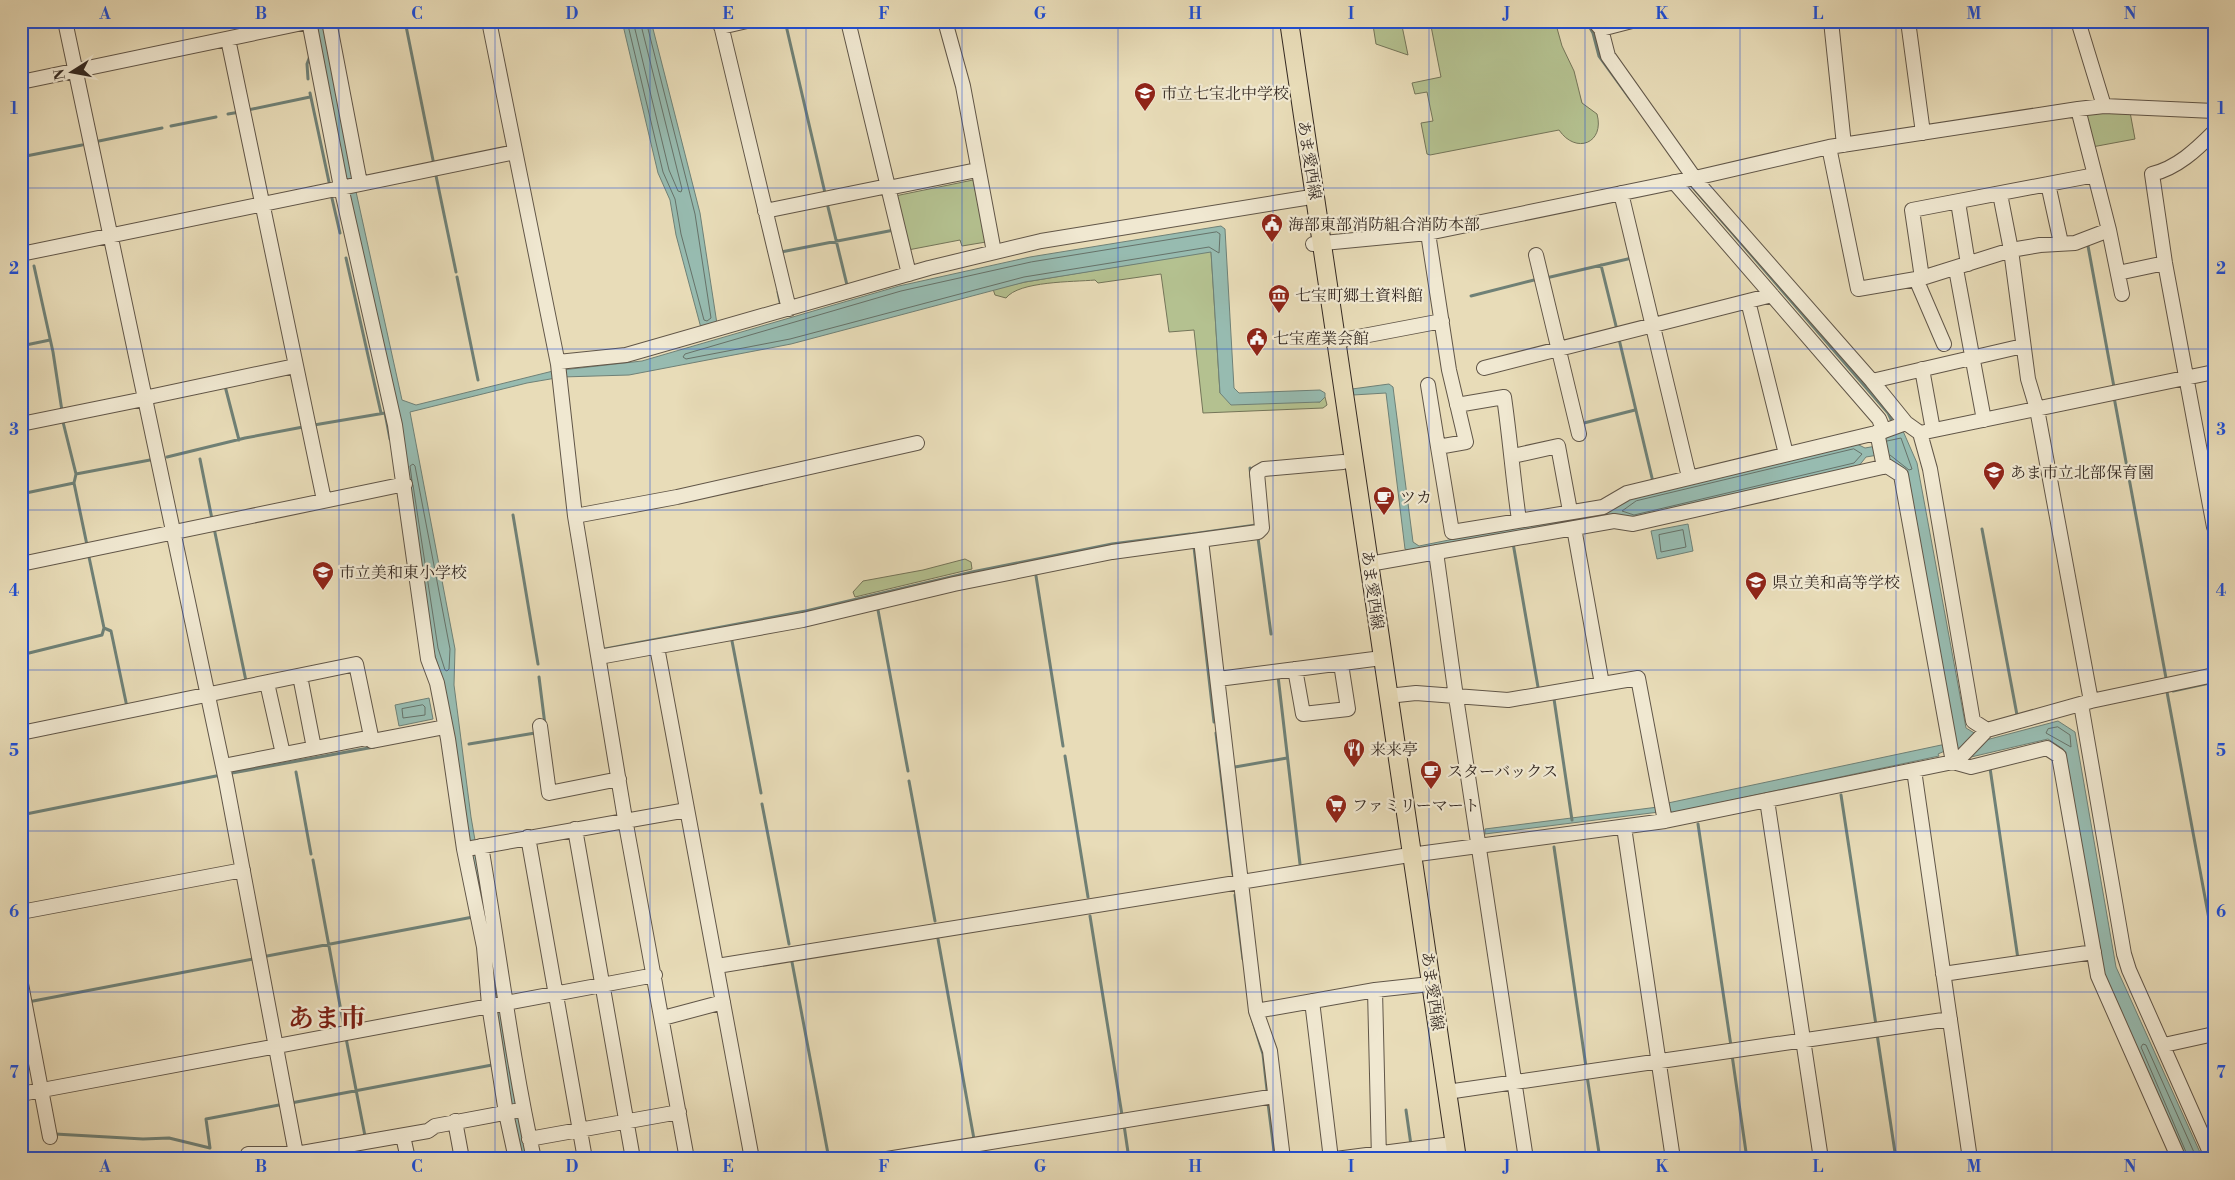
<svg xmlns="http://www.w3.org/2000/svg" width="2235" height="1180" font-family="'Libre Bodoni','Noto Serif JP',serif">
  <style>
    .green { fill: #b4c190; stroke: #747559 }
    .water { fill: #97bbb0; stroke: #6f8177 }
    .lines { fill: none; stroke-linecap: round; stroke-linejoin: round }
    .shore { stroke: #667269; stroke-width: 1 }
    .stream { stroke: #6f8177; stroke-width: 3 }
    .minor-casing { stroke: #615648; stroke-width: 16 }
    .major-casing { stroke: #342922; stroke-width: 20 }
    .minor { stroke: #f0e8d1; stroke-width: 14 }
    .major { stroke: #e8dcb8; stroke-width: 18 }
    .grid { fill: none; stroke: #1d4ed8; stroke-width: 1; stroke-opacity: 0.55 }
    .labels { text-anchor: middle; stroke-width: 4.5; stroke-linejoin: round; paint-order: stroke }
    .poi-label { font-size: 16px; fill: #342922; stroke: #f0e8d1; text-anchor: start }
    .street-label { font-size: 16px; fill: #342922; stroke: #f0e8d1 }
    .town-label { font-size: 26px; font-weight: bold; fill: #7a1f14; stroke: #f0e8d1 }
    .neatline { fill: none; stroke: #1d4ed8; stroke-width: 2 }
    .grid-label { font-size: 16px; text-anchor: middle; font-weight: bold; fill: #1d4ed8 }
  </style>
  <rect width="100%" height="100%" fill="#e8dcb8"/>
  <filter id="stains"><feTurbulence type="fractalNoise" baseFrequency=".004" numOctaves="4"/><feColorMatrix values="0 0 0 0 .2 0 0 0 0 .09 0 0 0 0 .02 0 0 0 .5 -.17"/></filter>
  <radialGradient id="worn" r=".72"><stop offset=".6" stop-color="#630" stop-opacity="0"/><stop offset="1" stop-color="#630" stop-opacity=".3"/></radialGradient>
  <path class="green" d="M1376,21H1401L1408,55L1376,44L1373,25Z
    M1430,21H1555L1562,46L1574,71L1582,103L1597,114C1605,143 1576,155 1559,130L1430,155L1427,154L1421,123L1433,121L1427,92L1415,94L1412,83L1441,77Z
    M2106,111L2130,112L2135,139L2092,147L2083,114Z
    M973,180L986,242L962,246L960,240L908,250L895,196Z
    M1211,251L1220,393L1320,402L1325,397L1327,405L1323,408L1203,413L1194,330L1169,332L1161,274L1098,283L1095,280C1073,282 1019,281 1006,298L995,295L993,289L1025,282Z
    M965,559L971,562L972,569L855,597L853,592L863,581L923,570Z"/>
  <path class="water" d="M313,21H325L355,187L402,400L416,405L553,371L642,361L899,286L1030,257L1221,226L1225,229L1234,388L1239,393L1320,390L1325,393V397L1320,402L1231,405L1220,393L1211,252L1025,282L791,344L629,375L562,377L527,383L410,412L455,649L454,685L471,817L530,1159H520L444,686L433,649Z
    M622,21H651L700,213L717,324L701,328L676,235L670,200L658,173Z
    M1389,384L1393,387L1413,542L1419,546L1614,507L1634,497L1855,443L1865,448L1882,445L1880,436L1903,431L1917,463L1966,728L1986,740L2058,721L2075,732L2116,967L2203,1159H2185L2103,971L2063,749L2048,739L1971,757L1955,748L1905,472L1885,458L1884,454L1866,457L1858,467L1634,520L1413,553L1405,549L1386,393L1353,395L1352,389Z
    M1688,524L1693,551L1657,559L1651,531Z
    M429,698L433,719L399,726L395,705Z
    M1946,744L1947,750L1938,754L1939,756L1671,813L1667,809L1668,803Z
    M1658,807L1659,812L1485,834V829Z"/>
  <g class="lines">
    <path class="shore" d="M627,21L663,172L675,199L681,234L704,320L707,321L711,318L695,214L646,21
      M633,21L669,170L678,191L681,192L682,189L640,21
      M1217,232L1220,234L1219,253L1209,247L1024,277L790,339L686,359L683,357L685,354L901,291L1031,262Z
      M1887,441L1901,438L1912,469L1909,470L1890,455
      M1854,449L1862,454L1854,463L1634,515L1622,511L1636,501Z
      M412,481L410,466L413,464L415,466L450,649L449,669L447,671L445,670L438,648L413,485
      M1683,530L1686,547L1661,552L1659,535Z
      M423,705L425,707V715L403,718L402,709Z
      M2058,727L2070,735L2071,747L2046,733L2048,729Z
      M2189,1159L2141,1047L2143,1044L2146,1045L2197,1159"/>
    <path class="stream" d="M405,21L434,165
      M785,21L825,193
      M1586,21L1593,33L1599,56L1631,100
      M750,25L768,21
      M308,79L307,64L310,56
      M310,93L329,182
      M248,110L310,97
      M228,114L240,112
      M171,126L216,117
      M99,141L162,128
      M21,157L82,145
      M435,171L456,272
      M1689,183L1888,413L1893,424
      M331,194L340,233
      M827,203L847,285
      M2088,246L2114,387
      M781,252L894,230
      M346,258L381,413
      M1601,265L1617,330
      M34,266L53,352L62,411
      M457,277L478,380
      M1546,278L1632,258
      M778,292L780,302
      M1471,296L1534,280
      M1619,339L1653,482
      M21,346L50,340
      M225,386L239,440
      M2114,397L2166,678
      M63,422L76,474
      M1580,424L1635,410
      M314,425L385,413L390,439
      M167,457L245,438L303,427
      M200,459L212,519
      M1250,468L1251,477
      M21,494L74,483
      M513,515L538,664
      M214,528L246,681
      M1982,529L2017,715H2019
      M1192,534L1256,525V523
      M1258,538L1271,634
      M1513,543L1538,687
      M87,545L74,483L76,474L150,460
      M1194,547L1214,722
      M1036,576L1063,746
      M878,610L908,771
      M104,628L111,631L127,707
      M732,641L761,793
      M605,649L806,611L972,572L1112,544L1190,534
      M21,655L102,635L104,628L89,557
      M1278,676L1300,864
      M539,677L545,725
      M2173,691L2214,682
      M2167,692L2214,946
      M1554,699L1572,820
      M1216,733L1233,874
      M469,744L535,733
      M1065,756L1088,897
      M1235,767L1287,758
      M1990,768L2018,959
      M296,772L311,854
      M232,773L374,747
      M909,781L935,921
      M1841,795L1876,1025
      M762,804L789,944
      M21,815L216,776
      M1698,824L1731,1046
      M1554,847L1586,1067
      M313,860L344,1027
      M1235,895L1243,959
      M1090,916L1122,1115
      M938,939L974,1139
      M267,956L473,917
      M792,962L829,1159
      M28,1002L253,959
      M1250,1012L1263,1054L1267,1090
      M1877,1034L1896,1159
      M346,1038L365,1136
      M1732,1055L1747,1159
      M1587,1076L1600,1159
      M291,1103L492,1065
      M1268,1103L1275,1159
      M1406,1110L1411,1145
      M1124,1125L1129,1159
      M55,1134L143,1139L169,1138L210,1148L206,1119L279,1105
      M976,1150L978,1159"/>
    <g class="minor-casing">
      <path id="minor" d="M65,21L226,781L297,1159
        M309,21L341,187L395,425L428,659L437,683L448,739L464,849L484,947L489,1005L506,1113L516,1159
        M329,21L360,183
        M489,21L558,364L575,516L625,819L687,1159
        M720,21L789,309
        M848,21L909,274
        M945,21L963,86L994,252
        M1594,21L1601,29L1608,56L1698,183L1872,381
        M1831,21L1844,145
        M1908,21L1923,133
        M2078,21L2104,106
        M721,27L747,21
        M1601,29L1632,21
        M228,39L324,500
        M21,82L312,21
        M2078,109L2109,230L2122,294
        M2214,132C2196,150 2177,168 2152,174L2165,263L2214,527
        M1829,147L1858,289L1922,278L2011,250L2040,245L2075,243L2109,230
        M1674,182L1879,419L1884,431
        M2048,184L2061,243
        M888,188L977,170
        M1621,193L1689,477
        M2000,194L2011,250L2028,379L2037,409L2091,701
        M1958,202L1968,264
        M765,211L888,186
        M1428,233L1449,370L1466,442L1438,447L1452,532L1603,507L1627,493L1884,431L1906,423
        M1313,244L1428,233L1695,178L1829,147L2078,109L2104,106L2214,111
        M21,254L515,152
        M1536,255L1579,434
        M1956,269L1984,420
        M2118,273L2165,263
        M1922,278L1912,210L2095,175
        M1916,279L1944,344
        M1748,301L1786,454
        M1337,341L1442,321
        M558,362L626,355L929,268L1041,241L1305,198
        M1484,368L1772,295
        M1922,369L1933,430
        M1428,385L1438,447
        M144,398L295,366
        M1457,405L1504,397C1510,438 1513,479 1519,520
        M21,424L144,399
        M1877,432L1884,467
        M1920,433L2214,372
        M1513,456L1558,446L1570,511
        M575,516L677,497L917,443
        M1574,528L1602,684
        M1201,540L1256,1011L1270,1051L1283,1159
        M1436,552L1456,697L1526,1159
        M21,564L405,484
        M1369,564L1614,521L1633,524L1887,466L1901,475L1953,762L1971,767L2047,748L2059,756L2098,976L2179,1159
        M657,647L752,1159
        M599,657L803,620L954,584L1112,552L1258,532L1262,528L1257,473L1264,469L1343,462
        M1295,669L1303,714L1348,709L1341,664
        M300,676L314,748
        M1218,679L1374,659
        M267,683L283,754
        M1388,696L1416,693L1508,700L1638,678L1665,821
        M2081,704L2124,954L2129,970L2213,1159
        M540,726L549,793L619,779
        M1987,730L1973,721L1930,469L1920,433L1906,423L1872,381L2023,346
        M21,733L356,664L372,741L445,727
        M223,766L372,737
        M1914,770L1970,1159
        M1767,800L1821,1159
        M1624,827L1673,1159
        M575,829L633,1159
        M528,837L585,1159
        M481,846C499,950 511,1055 534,1159
        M472,848L687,810
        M21,912L243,870
        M717,966L1403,856L1665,821L1953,762L1960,758L1987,730L2091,701L2214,675
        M1943,974L2094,952
        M21,984L50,1137
        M1375,990L1379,1159
        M1312,1001L1331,1159
        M1256,1011L1375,990L1421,985
        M663,1018L723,1002
        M2164,1045L2214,1034
        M1447,1092L1950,1019
        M21,1094L655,975
        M455,1121L462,1159
        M403,1136L408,1159
        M529,1139L679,1112
        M349,1145L352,1159
        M249,1159L248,1154H296L428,1131L435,1126L515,1111
        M887,1159L1275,1096
        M1336,1159L1444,1145"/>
    </g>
    <g class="major-casing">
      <path id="major" d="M1289,21L1457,1159"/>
    </g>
    <use href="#minor" class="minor"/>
    <use href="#major" class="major"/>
  </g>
  <path class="grid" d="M183,21V1159M339,21V1159M495,21V1159M650,21V1159M806,21V1159M962,21V1159M1118,21V1159M1273,21V1159M1429,21V1159M1585,21V1159M1740,21V1159M1896,21V1159M2052,21V1159M21,188H2214M21,349H2214M21,510H2214M21,670H2214M21,831H2214M21,992H2214"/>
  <defs>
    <g id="school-pin" transform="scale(1.125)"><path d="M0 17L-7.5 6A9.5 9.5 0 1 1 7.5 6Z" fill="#8f2418" stroke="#f0e8d1"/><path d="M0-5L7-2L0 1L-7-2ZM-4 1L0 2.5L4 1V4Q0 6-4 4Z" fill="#fff"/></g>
    <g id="civic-pin" transform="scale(1.125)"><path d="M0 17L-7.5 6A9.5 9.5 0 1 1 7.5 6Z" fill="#8f2418" stroke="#f0e8d1"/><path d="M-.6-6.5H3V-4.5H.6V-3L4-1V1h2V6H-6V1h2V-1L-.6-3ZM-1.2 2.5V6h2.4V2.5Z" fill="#fff"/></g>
    <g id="museum-pin" transform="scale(1.125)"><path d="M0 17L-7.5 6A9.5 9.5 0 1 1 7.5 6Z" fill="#8f2418" stroke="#f0e8d1"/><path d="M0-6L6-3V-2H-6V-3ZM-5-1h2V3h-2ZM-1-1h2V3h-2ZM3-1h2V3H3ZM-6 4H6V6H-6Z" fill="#fff"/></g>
    <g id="cafe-pin" transform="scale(1.125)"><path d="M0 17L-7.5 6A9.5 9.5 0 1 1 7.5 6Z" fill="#8f2418" stroke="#f0e8d1"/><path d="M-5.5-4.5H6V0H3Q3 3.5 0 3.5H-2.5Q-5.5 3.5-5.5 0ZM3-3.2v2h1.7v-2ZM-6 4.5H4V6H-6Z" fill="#fff"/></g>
    <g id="restaurant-pin" transform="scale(1.125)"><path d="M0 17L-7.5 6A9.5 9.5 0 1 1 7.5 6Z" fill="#8f2418" stroke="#f0e8d1"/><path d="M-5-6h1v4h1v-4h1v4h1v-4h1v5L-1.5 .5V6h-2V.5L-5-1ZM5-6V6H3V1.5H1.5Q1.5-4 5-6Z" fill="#fff"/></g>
    <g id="supermarket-pin" transform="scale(1.125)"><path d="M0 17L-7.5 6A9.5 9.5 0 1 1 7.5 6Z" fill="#8f2418" stroke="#f0e8d1"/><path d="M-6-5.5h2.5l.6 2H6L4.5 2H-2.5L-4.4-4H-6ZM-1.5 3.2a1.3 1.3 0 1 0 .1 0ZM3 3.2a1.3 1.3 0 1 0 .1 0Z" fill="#fff"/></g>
  </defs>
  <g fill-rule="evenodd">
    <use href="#school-pin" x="1145" y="93"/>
    <use href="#civic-pin" x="1272" y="224"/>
    <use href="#museum-pin" x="1279" y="295"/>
    <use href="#civic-pin" x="1257" y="338"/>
    <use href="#school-pin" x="1994" y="472"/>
    <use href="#cafe-pin" x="1384" y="497"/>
    <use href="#school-pin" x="323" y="572"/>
    <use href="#school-pin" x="1756" y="582"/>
    <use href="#restaurant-pin" x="1354" y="749"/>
    <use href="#cafe-pin" x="1431" y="771"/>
    <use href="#supermarket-pin" x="1336" y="805"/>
  </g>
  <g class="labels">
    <g class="poi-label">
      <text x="1161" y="99">市立七宝北中学校</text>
      <text x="1288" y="230">海部東部消防組合消防本部</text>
      <text x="1295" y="301">七宝町郷土資料館</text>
      <text x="1273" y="344">七宝産業会館</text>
      <text x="2010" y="478">あま市立北部保育園</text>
      <text x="1400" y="503">ツカ</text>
      <text x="339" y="578">市立美和東小学校</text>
      <text x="1772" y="588">県立美和高等学校</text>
      <text x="1370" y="755">来来亭</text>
      <text x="1447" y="777">スターバックス</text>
      <text x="1352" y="811">ファミリーマート</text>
    </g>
    <g class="street-label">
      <text transform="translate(1310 160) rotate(81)" y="6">あま愛西線</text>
      <text transform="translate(1373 590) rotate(82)" y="6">あま愛西線</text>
      <text transform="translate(1433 991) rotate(82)" y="6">あま愛西線</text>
    </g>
    <g class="town-label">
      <text x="327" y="1027">あま市</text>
    </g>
  </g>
  <rect width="2235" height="1180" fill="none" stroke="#e8dcb8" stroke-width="55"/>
  <g transform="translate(72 72) rotate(259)" stroke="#f0e8d1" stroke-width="4" paint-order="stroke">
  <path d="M0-4L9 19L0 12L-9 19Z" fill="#342922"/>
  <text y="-8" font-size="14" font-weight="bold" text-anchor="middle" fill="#342922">N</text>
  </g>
  <rect x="28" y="28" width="2180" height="1124" class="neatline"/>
  <g class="grid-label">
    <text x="105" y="19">A</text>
    <text x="261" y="19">B</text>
    <text x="417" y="19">C</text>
    <text x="572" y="19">D</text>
    <text x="728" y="19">E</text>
    <text x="884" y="19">F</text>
    <text x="1040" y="19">G</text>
    <text x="1195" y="19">H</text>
    <text x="1351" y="19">I</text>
    <text x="1507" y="19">J</text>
    <text x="1662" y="19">K</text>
    <text x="1818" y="19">L</text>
    <text x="1974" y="19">M</text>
    <text x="2130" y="19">N</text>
    <text x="14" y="114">1</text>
    <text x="2221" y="114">1</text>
    <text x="14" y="274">2</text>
    <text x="2221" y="274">2</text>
    <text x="14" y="435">3</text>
    <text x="2221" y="435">3</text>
    <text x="14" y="596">4</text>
    <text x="2221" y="596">4</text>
    <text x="14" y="756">5</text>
    <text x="2221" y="756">5</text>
    <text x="14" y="917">6</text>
    <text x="2221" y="917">6</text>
    <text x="14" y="1078">7</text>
    <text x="2221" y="1078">7</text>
    <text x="105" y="1172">A</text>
    <text x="261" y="1172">B</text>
    <text x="417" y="1172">C</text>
    <text x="572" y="1172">D</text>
    <text x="728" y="1172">E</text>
    <text x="884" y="1172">F</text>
    <text x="1040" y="1172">G</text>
    <text x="1195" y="1172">H</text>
    <text x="1351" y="1172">I</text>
    <text x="1507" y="1172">J</text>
    <text x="1662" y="1172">K</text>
    <text x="1818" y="1172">L</text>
    <text x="1974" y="1172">M</text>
    <text x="2130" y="1172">N</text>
  </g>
  <rect width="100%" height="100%" filter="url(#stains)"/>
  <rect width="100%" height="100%" fill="url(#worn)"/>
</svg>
